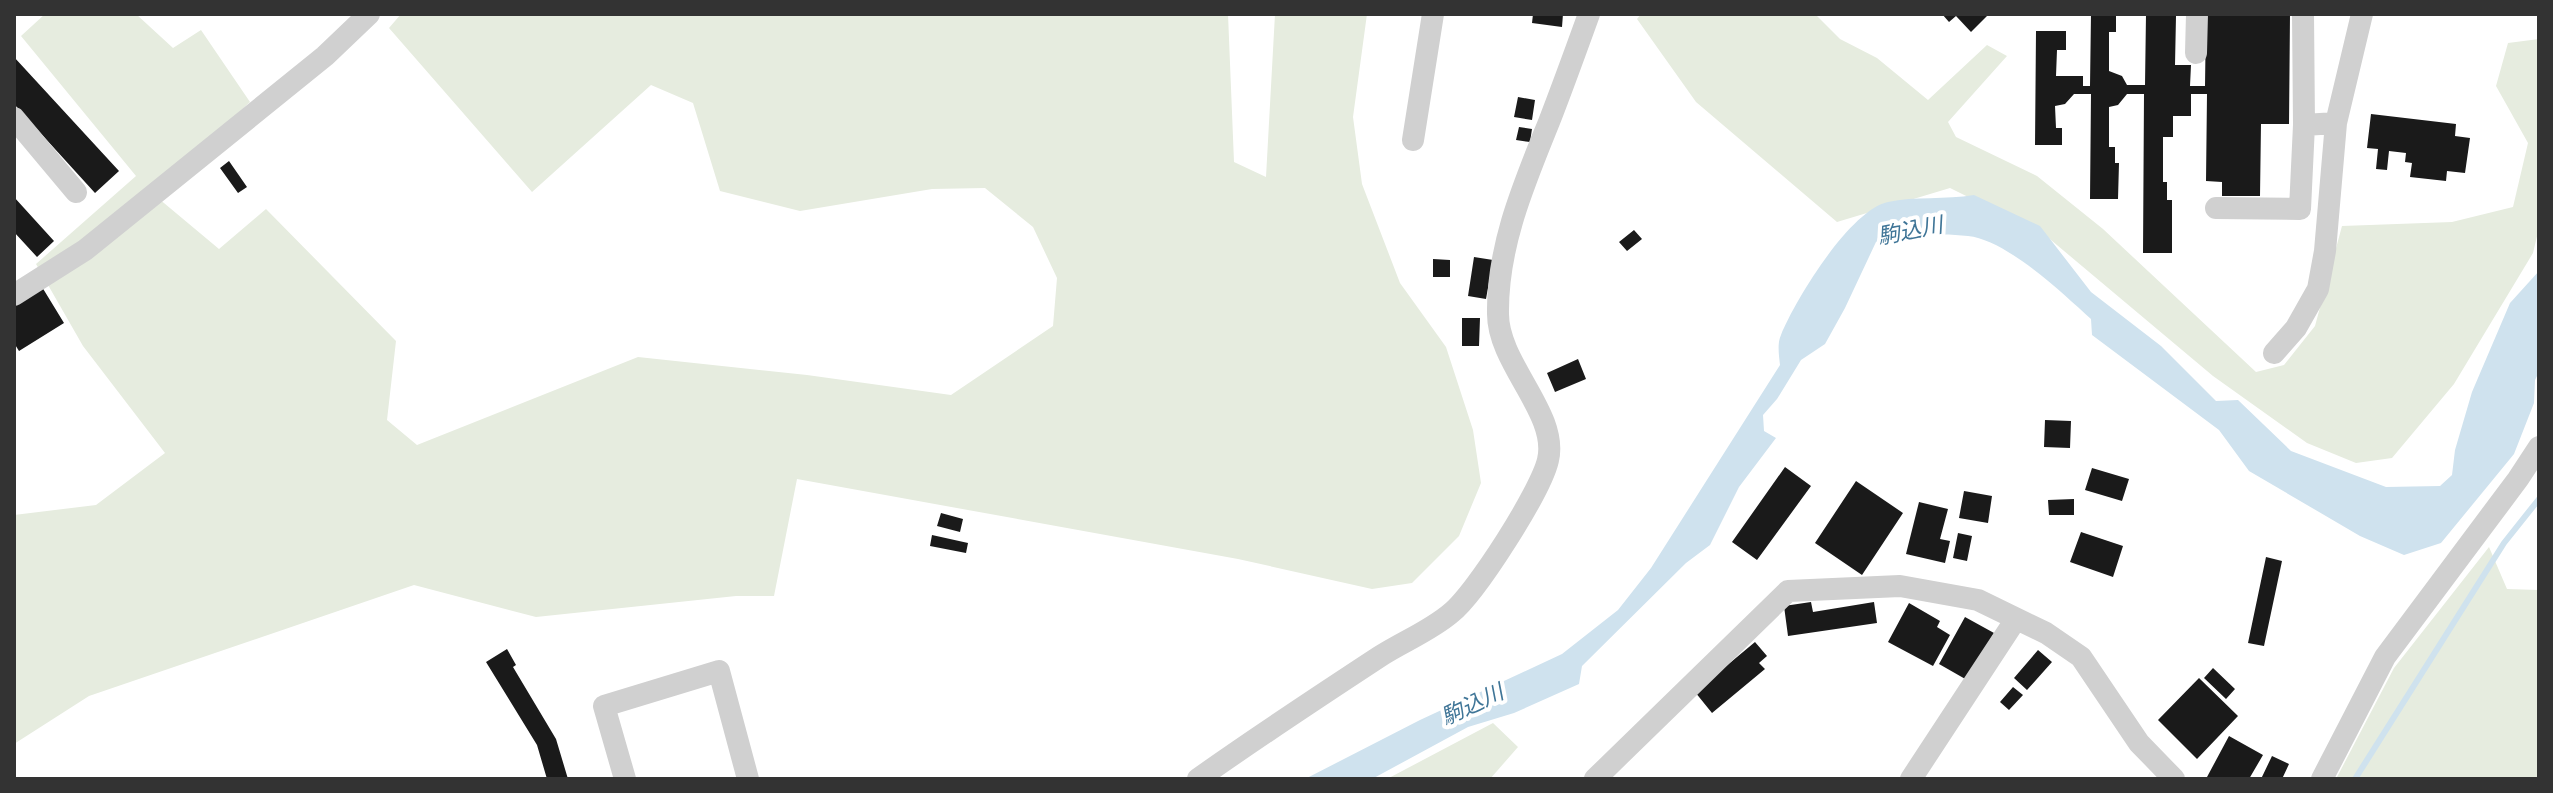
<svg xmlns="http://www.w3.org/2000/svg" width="2553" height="793" font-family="Figtree,'Noto Sans JP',sans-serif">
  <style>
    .green { fill: #e6ecdf }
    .water { fill: #cfe2ee }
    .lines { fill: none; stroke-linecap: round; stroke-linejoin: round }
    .stream { stroke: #cfe2ee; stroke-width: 6 }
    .building { fill: #1a1a1a }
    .minor { stroke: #d0d0d0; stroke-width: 22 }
    .labels { text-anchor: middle; stroke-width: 8; stroke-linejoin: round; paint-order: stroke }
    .water-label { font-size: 22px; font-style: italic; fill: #3f7597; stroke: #fff }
  </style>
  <rect width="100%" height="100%" fill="#fff"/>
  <path class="green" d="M45,14H136L173,48L201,30L250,102L152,193L219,249L266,209L396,341L387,420L417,445L638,357L807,375L951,395L1053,326L1057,278L1033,227L985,188L932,189L800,211L720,191L693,103L651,85L532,192L389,28L401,14H1228L1234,162L1266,177L1275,14H1367L1353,117L1362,184L1400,283L1446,347L1473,430L1481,483L1459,536L1412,583L1372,589L1238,559L797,479L774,596H736L536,617L414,585L89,696L14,744V515L96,505L165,453L83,346L36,264L136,176L21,36Z
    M1641,14H1815L1840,39L1877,58L1928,100L1987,45L2007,56L1948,122L1956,137L2037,176L2103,229L2256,372L2284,365L2315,326L2342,226L2452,222L2513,207L2528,143L2496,86L2508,43L2539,39V228L2533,253L2454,384L2392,458L2356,463L2307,443L2213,376L2045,235L1950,188L1837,222L1696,102L1637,19Z
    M2489,547L2507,589L2539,590V779H2336L2394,668Z
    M1493,723L1518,747L1490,779H1387Z"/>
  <path class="water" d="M1974,195L2040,226L2091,292L2161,346L2216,401L2238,400L2291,451L2386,487L2440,486L2452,475L2455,450L2472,392L2510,303L2539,271V372L2535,380L2534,403L2514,454L2441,543L2404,555L2360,536L2249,471L2219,430L2092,335L2091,319C2062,293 2007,240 1968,236C1938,232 1905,236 1876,242L1845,308L1825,344L1801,360L1777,399L1763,415L1764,431L1776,438L1739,487L1710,545L1686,563L1582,666L1579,684L1514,713L1468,727L1372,779H1305L1420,720L1562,654L1618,610L1651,568L1780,365C1779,356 1777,343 1781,335C1795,300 1850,210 1888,202C1914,196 1946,200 1974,195Z"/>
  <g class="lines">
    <path class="stream" d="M2355,779L2504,543L2539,499"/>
  </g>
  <path class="building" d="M1533,14H1563L1562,27L1532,23Z
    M1942,14H1989L1971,32L1956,16L1949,22Z
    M2091,14H2116V32H2109V71L2122,76L2127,85H2145L2146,14L2176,16L2175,65H2191L2190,86H2205L2206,14H2290L2289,124H2261L2260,196H2222V182L2206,181L2207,94H2191V116H2173V137H2163V182H2167V200H2172V253H2143L2144,94H2127L2118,105L2109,107V147H2115V163H2119L2118,199H2090L2091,94H2074L2065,104L2055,106L2056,128H2062V145H2035L2036,31H2066V50H2057L2056,76H2083V86H2090Z
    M14,57L119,171L95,193L14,104Z
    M1518,97L1535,100L1532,120L1514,117Z
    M2371,114L2456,124L2455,136L2470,138L2465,173L2447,171L2446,181L2410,177L2412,163L2405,162L2406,153L2389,151L2387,170L2376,169L2378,149L2367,148Z
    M1519,127L1532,129L1530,142L1516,140Z
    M229,161L247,187L238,193L220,168Z
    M14,197L54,241L37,257L14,232Z
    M1634,230L1642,239L1627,251L1619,242Z
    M1474,257L1493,260L1486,299L1468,296Z
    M1433,259L1450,260V277H1433Z
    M42,287L64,323L19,351L14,343V304Z
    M1462,318H1480L1479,346H1462Z
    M1578,359L1586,379L1555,392L1547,373Z
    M2045,420L2071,421L2070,448L2044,447Z
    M1785,467L1811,486L1757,560L1732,542Z
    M2092,468L2129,479L2122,501L2085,490Z
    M1856,481L1903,513L1862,575L1815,543Z
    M1964,491L1992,496L1988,523L1959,518Z
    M2074,499V515H2049L2048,500Z
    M1919,502L1948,509L1940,539L1950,541L1945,563L1906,554Z
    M941,513L963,519L960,532L937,526Z
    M2081,532L2123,546L2113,577L2070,562Z
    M1958,533L1972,536L1967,561L1953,558Z
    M932,535L968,543L966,553L930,546Z
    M2266,557L2282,561L2264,646L2248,643Z
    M1811,602L1813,612L1874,602L1877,623L1788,636L1784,606Z
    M1909,603L1940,621L1937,627L1950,635L1933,666L1888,642Z
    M1965,617L1994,633L1967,680L1939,664Z
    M1755,642L1767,656L1759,663L1765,669L1712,713L1695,692Z
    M507,649L516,665L513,667L556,739L568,779H547L537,745L486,662Z
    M2038,650L2052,662L2027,690L2014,678Z
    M2213,668L2235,689L2226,699L2204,678Z
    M2199,678L2238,716L2197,759L2158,720Z
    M2013,687L2023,695L2009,710L2000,702Z
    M2229,736L2263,755L2249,779L2207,777Z
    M2272,756L2289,764L2282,779H2261Z"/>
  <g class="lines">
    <path class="minor" d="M2303,14L2304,125L2336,123
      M2196,53L2197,14
      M14,118L76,192
      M1413,140L1433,14
      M2216,208L2300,209L2304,125
      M14,295L85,250L325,56L369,14
      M2274,353L2296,328L2318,289L2325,251L2336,123L2362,14
      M625,779L604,706L719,671L748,779
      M1198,779C1257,737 1318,697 1379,657C1402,642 1430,631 1451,613C1476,593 1541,491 1548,460C1559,414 1498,364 1498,314C1497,246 1524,184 1549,122C1563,86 1576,50 1589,14
      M1595,779L1788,591L1900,586L1978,600L2046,633L2081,657L2139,743L2174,779
      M1911,779L2016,619
      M2322,779L2385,657L2518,479L2539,447"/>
  </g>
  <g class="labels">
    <g class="water-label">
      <text transform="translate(1910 230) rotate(-11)" y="8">駒込川</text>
      <text transform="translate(1472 704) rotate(-25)" y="8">駒込川</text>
    </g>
  </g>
  <rect width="2553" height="793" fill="none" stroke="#333333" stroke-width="32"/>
</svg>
